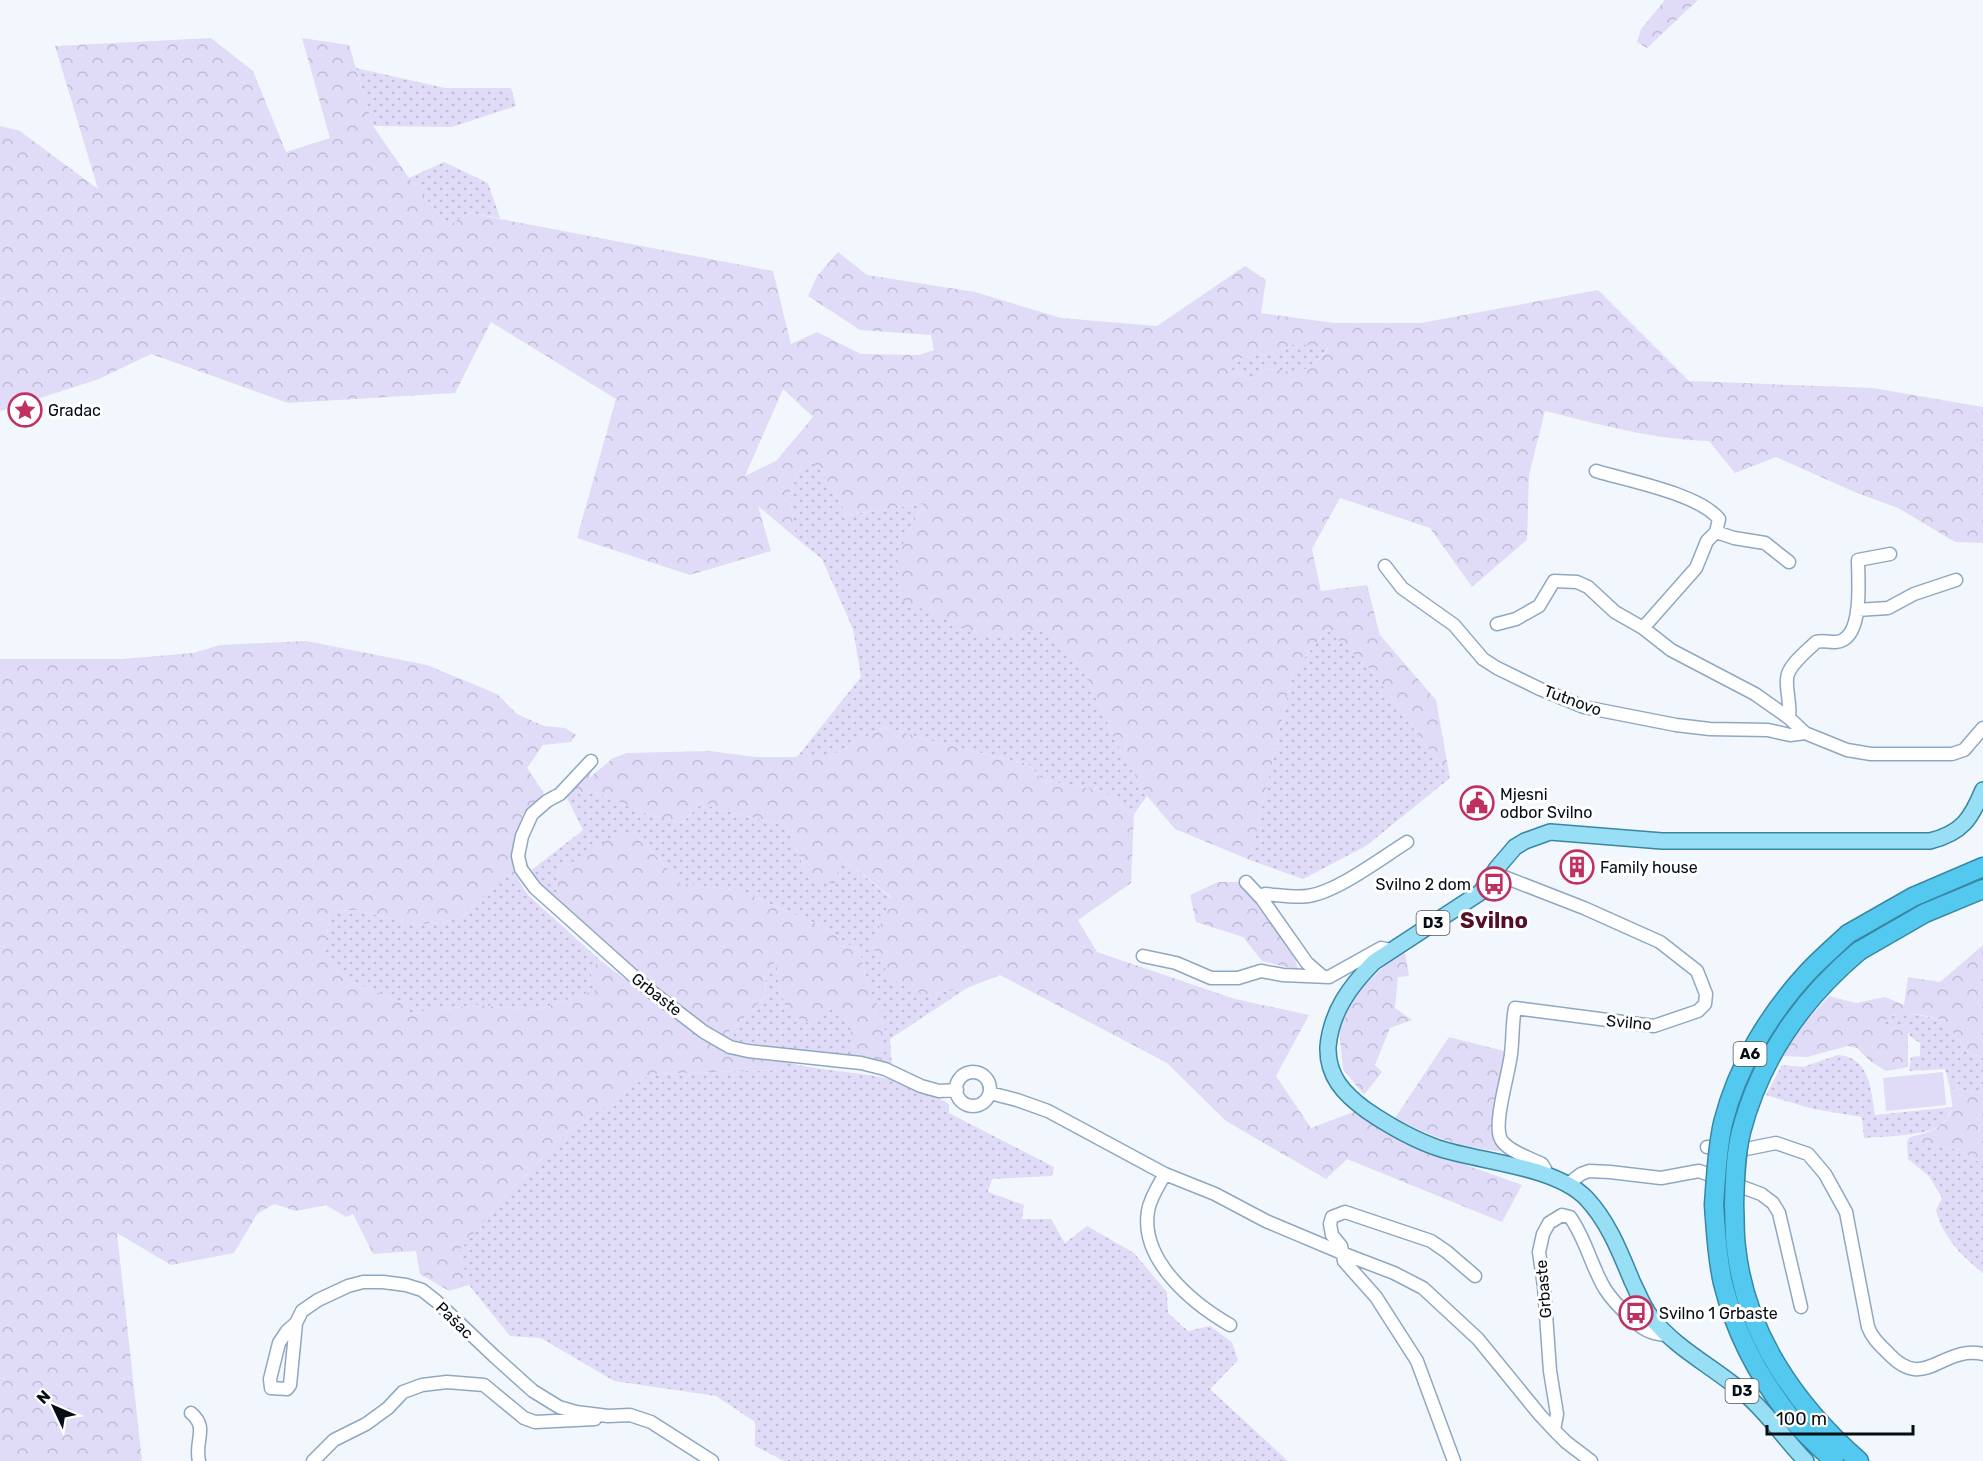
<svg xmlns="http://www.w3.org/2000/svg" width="1983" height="1461" font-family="Rubik,sans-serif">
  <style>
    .grass { fill: url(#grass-dots) }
    .forest { fill: url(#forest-crowns); fill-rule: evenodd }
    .garden { fill: #e0dbf7 }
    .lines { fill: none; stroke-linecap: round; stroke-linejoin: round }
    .minor-casing { stroke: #8fa8c1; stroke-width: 15 }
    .major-casing { stroke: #3887a3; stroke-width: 18 }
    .highway-casing { stroke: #3887a3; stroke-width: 21 }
    .minor { stroke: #fff; stroke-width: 12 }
    .major { stroke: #98dff5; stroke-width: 15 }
    .highway { stroke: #54c9ef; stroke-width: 18 }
    .highway-bridge-casing { stroke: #3887a3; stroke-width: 21; stroke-linecap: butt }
    .highway-bridge { stroke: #54c9ef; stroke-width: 18 }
    .labels { text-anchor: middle; stroke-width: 6; stroke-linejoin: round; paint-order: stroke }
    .shield { fill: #fff; stroke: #50565b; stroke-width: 1.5 }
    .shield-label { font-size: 15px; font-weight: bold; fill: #050d15 }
    .poi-label { font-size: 16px; fill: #050d15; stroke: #fff; text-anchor: start }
    .street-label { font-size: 16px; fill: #050d15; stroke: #fff }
    .district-label { font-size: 22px; font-weight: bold; fill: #541027; stroke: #fff }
  </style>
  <defs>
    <pattern id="grass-dots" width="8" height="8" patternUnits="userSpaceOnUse" patternTransform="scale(1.5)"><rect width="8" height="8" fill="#e0dbf7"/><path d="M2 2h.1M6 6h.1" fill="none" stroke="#bfbbd3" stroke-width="1.8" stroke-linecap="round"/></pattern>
    <pattern id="forest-crowns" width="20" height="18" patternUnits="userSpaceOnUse" patternTransform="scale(1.5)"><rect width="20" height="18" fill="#e0dbf7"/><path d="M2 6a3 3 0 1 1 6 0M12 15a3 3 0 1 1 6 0" fill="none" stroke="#bfbbd3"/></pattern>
  </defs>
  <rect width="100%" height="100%" fill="#f2f7fd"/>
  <path class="grass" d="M356,68L445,88H511L516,106L452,127L373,126Z
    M444,162L488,183L500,218L469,213L448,226L409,178Z
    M1295,344L1329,346C1306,376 1303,373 1267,368L1251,380L1226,366L1232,360L1275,352Z
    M805,459L819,468L848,515L923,504L897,556L992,639L1047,627L1084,672L1115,740L1147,796L1134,814L1102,791L1043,780L1028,764L935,742L885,727L829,757H797L861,677L853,629L822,559L796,538L789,494Z
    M1328,629L1371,670L1450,778L1366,846L1303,879L1250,860L1293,672Z
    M590,790L650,815L682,823L704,801L713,808L786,826L809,878L841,857L891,898L872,946L924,995L967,988L890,1039L892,1067L731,1040L724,1037L766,996L765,974L776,960L780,992L828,1007L851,1025L853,1049L869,987L860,953L826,928L740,891L680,883L634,832L558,871V889L562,905L536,883L529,872L583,830L567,798Z
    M513,871L528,895L601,961L589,969L597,990L536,1010L479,1005L409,1013L410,1006L342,978L325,951L330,911L356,910L418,925L459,919Z
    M1904,1012L1943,1020L1969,1054L1983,1057V1093L1950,1088L1945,1069L1909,1071L1911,1057L1920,1056V1043L1911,1037L1904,1026H1878L1884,1019Z
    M1838,1055C1870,1057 1871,1090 1875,1115L1953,1107C1950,1112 1947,1119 1943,1123C1928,1137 1885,1136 1864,1138L1862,1117L1813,1109L1766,1095L1782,1065L1803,1067Z
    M782,1061C810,1069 833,1070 861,1074C890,1077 923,1089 949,1104V1113L1054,1167L1052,1176L992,1179L988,1192L1024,1205L1022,1219H1051L1065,1243L1087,1226L1134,1253L1167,1292L1168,1313L1188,1331L1210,1326L1232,1342L1238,1360L1210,1389L1288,1461H784L755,1446V1422L716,1396L614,1381L541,1338L510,1336L469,1285L459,1251L500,1202L563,1136L650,1074L784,1070Z
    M1907,1141L1960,1150L1977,1161L1983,1160V1273C1961,1255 1943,1238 1936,1210L1942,1198L1929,1176L1908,1159Z"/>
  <path class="forest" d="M1665,0H1698L1647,48L1637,42L1641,29Z
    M211,38L253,71L286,152L330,138L302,38L349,45L373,126L409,178L448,226L469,213L773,271L791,344L817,332L861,354L919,355L934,350L931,335L860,330L808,296L817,276L838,252L867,275L975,292L1061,318L1157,326L1245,266L1266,280L1261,313L1334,323H1421L1598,290L1689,381L1873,388L1983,407V543L1955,542L1898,508L1857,493L1776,457L1735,473L1709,441C1651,439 1601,425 1545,411L1529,475L1527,540L1472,587L1430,528L1340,498L1312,549L1321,591L1367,585L1380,635L1436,700L1450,778L1371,670L1327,630L1293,672L1250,860L1175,829L1147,796L1115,740L1084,672L1047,628L992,639L899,599L897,556L923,504L848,515L819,468L805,459L789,494L796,538L758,506L771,551L690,575L577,538L616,399L491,322L455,393L288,403L151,354L99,379L0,411V126L20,131L98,189L55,46ZM1295,344L1329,347C1307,375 1301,373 1267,368L1251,380L1226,366L1232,360L1275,352ZM783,389L813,417L776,461L745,476Z
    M306,641L427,665L497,694L517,714L544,726L565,728L576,735L571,742L543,745L527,768L544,793L523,814L512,848L513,871L459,919L418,925L356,910L330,911L325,951L342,978L410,1006V1013L479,1005L537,1010L596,990L589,969L601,961L698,1034L728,1051L782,1061L785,1070L650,1074L563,1136L500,1202L459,1251L469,1285L449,1291L420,1274L416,1251L373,1254L353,1214L346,1217L326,1205L296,1211L274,1204L257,1214L234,1253L171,1265L117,1233L142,1461H0V659H122L193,653L220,645Z
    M885,727L935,742L1028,764L1043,780L1102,791L1134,814L1131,883L1078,920L1097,952L1235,999L1309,1015L1276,1076L1311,1128L1356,1111L1402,1142L1522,1185L1502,1222L1347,1159L1326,1179L1226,1121L1167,1063L1000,975L967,988L924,995L891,979L872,946L891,897L841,857L835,884L809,878L786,826L713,808L704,801L682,823L650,815L590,790L567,798L593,767L588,779L613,758L627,753L710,751L756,757H829Z
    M634,832L680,883L740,891L826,928L860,953L869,987L887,1027L883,1031L884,1061L863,1057L853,1049L850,1025L828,1007L811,1025L788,1012L780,992L776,961L765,974L766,996L724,1037L665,996L562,905L558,889V871L611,838Z
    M1218,882H1239C1262,908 1291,936 1298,970L1262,961L1243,937L1196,922L1190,895Z
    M1983,945V1057L1969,1054L1943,1020C1921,1015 1895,1005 1879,1026L1904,1025L1908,1032V1067L1886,1071L1870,1061L1857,1048L1848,1046L1807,1057L1783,1056L1803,1025L1829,996L1856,1003L1885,997L1904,1005L1908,977L1940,982Z
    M1405,953L1409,976L1398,977L1395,1008L1412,1020L1390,1028L1375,1065L1382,1072L1364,1095L1343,1069L1339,1030L1357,992L1392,959Z
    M1449,1037L1504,1051L1493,1126L1495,1141L1503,1151C1466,1150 1427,1135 1395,1118Z
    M1950,1088L1983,1093V1160L1977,1161L1960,1150L1907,1141L1910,1137C1927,1133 1947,1128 1952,1108C1953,1102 1950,1094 1950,1088Z"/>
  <path class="garden" d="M1943,1072L1946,1105L1886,1111L1883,1078Z"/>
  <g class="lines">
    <g class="minor-casing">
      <path id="minor" d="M1596,471C1629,481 1699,494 1719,519L1716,532L1707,541L1696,568L1643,628
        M1716,532L1734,538L1765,543L1789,562
        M1385,566L1402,588L1454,625L1483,659L1497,668L1540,689L1584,707L1676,725L1710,729L1768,730L1790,735L1805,733L1847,750L1871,754H1952L1964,750L1983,728
        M1857,610L1888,608L1914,594L1956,580
        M1497,624L1516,619L1539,606L1554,581L1577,582L1588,587L1615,612L1643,628L1671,650L1755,694L1789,718L1805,733
        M1789,718C1791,704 1786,692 1787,679C1787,666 1807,651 1816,642C1825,639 1835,645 1843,640C1863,629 1858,579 1858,560L1890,554
        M591,761L560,794L547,801L532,814L522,836L518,856L521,869L535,888L648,989L704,1032L730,1047L748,1051L861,1063L885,1069L921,1086L939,1091L957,1090
        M1494,873L1584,908L1660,942L1697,971L1706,994L1705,1004L1698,1011L1654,1026L1515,1008C1512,1023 1513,1038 1511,1054C1509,1073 1494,1120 1500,1137C1504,1150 1530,1158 1542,1164L1545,1169V1175
        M1246,882L1262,899
        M1143,956L1176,963L1211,978H1238L1261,971L1283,975L1329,977L1381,948L1391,950
        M1322,976L1307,963L1262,899L1265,894C1280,895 1293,898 1308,896C1337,892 1380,859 1407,842
        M956 1089a17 17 0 1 1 34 0a17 17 0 1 1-34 0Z
        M990,1093L1017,1100L1048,1111L1165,1174L1215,1194L1266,1221L1342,1253L1394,1273L1423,1288L1478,1339L1540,1415L1554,1430L1557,1414L1550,1371L1544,1286L1539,1252L1543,1234L1549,1223L1562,1215L1570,1217C1586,1239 1591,1266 1605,1289C1612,1300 1620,1308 1630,1317C1641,1328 1649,1334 1666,1335
        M1707,1147L1746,1149L1776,1143L1808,1154L1825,1174L1846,1212L1868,1327C1872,1338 1880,1345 1888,1353C1925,1393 1941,1345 1983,1354
        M1165,1174C1159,1185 1150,1198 1148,1211C1140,1260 1192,1303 1230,1325
        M1568,1184L1581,1174L1589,1171L1610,1172L1661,1178L1699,1171L1761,1194L1773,1203L1779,1213L1801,1307
        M296,1323L290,1385L287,1389L271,1388L270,1379L279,1343L287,1331L296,1323L302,1311L318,1300L348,1286L363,1282H383L406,1285L422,1290L436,1301L494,1356L533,1391L559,1407L576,1412L608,1416L630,1415L651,1422L712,1461
        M191,1413C209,1428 194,1441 199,1461
        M1554,1430L1566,1442L1591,1461
        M313,1461L334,1440L366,1424L388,1408L403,1392L422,1385L447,1382L484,1385L524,1418L535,1422L595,1419
        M1454,1461L1417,1361L1376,1297L1344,1261L1341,1246L1332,1235L1330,1224L1332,1217L1345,1212L1431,1241L1447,1252L1475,1276"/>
    </g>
    <g class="major-casing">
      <path id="major" d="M1806,1461C1785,1440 1768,1413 1745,1394C1714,1367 1677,1350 1651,1317C1643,1307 1638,1293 1632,1281C1620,1252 1608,1221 1586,1198C1555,1166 1480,1162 1438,1148C1412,1139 1388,1125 1366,1110C1344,1094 1327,1076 1328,1047C1331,1012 1350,986 1374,962L1481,892L1497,868L1515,847L1525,841L1550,832L1662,841H1930C1962,833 1971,819 1983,790"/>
    </g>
    <g class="highway-casing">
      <path id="highway" d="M1848,934L1913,897L1983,867
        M1859,951L1925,913L1983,889
        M1714,1205C1716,1231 1717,1258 1723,1283C1735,1332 1760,1379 1791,1418C1804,1434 1820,1447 1834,1461
        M1734,1205C1735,1219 1734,1233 1736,1247C1745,1333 1795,1405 1859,1461"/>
    </g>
    <use href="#minor" class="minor"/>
    <use href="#major" class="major"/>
    <use href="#highway" class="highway"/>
    <g class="highway-bridge-casing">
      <path id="highway-bridge" d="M1714,1205C1716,1178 1717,1150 1723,1123C1737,1067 1769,1014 1808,972C1820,959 1834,947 1848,934
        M1734,1205C1735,1181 1735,1156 1741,1132C1760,1059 1802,999 1859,951"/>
    </g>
    <use href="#highway-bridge" class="highway-bridge"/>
  </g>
  <defs>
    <g id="sight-ring" transform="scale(1.725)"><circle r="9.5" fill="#fff" stroke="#bf3160" stroke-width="1.5"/><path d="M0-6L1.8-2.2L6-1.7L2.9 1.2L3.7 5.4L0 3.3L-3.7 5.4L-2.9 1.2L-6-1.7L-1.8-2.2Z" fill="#bf3160"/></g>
    <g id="civic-ring" transform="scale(1.725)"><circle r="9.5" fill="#fff" stroke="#bf3160" stroke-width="1.5"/><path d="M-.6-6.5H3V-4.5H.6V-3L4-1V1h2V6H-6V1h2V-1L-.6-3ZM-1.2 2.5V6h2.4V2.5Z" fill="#bf3160"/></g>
    <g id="building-ring" transform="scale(1.725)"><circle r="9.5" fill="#fff" stroke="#bf3160" stroke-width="1.5"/><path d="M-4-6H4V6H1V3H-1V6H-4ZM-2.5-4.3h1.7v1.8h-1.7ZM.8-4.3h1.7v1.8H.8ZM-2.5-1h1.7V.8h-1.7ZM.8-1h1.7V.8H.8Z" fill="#bf3160"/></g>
    <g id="bus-ring" transform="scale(1.725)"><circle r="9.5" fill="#fff" stroke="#bf3160" stroke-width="1.5"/><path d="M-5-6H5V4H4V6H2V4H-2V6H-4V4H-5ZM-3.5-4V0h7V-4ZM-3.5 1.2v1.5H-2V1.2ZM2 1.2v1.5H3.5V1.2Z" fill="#bf3160"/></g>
  </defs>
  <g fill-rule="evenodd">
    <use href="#sight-ring" x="25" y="410"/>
    <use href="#civic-ring" x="1477" y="803"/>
    <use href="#building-ring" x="1577" y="867"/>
    <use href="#bus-ring" x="1494" y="884"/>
    <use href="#bus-ring" x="1636" y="1313"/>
  </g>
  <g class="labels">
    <g class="shield">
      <rect x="1416.5" y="911" width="33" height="24" rx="4.5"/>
      <rect x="1733.5" y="1042" width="33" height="24" rx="4.5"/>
      <rect x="1725.5" y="1379" width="33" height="24" rx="4.5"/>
    </g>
    <g class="shield-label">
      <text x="1433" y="928">D3</text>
      <text x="1750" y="1059">A6</text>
      <text x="1742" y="1396">D3</text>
    </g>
    <g class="poi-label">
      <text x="48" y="416">Gradac</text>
      <text x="1500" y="800">Mjesni<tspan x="1500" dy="18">odbor Svilno</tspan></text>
      <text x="1600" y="873">Family house</text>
      <text x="1471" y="890" text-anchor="end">Svilno 2 dom</text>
      <text x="1659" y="1319">Svilno 1 Grbaste</text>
    </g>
    <g class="street-label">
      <text transform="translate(1573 700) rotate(20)" y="6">Tutnovo</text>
      <text transform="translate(657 994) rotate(38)" y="6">Grbaste</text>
      <text transform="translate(1629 1022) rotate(5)" y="6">Svilno</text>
      <text transform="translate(1543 1289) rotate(-95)" y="6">Grbaste</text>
      <text transform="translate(455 1320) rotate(44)" y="6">Pašac</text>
    </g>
    <g class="district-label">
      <text x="1494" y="928">Svilno</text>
    </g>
  </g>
  <g transform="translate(54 1407) rotate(314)" stroke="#ffffff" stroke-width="4.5" paint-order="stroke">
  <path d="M0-4.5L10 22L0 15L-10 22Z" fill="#050d15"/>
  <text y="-9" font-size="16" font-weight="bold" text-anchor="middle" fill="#050d15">N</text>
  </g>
  <path d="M1767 1425v9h146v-9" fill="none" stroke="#050d15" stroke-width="3"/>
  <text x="1776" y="1425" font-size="18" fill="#050d15" stroke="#ffffff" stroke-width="4.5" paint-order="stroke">100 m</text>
</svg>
